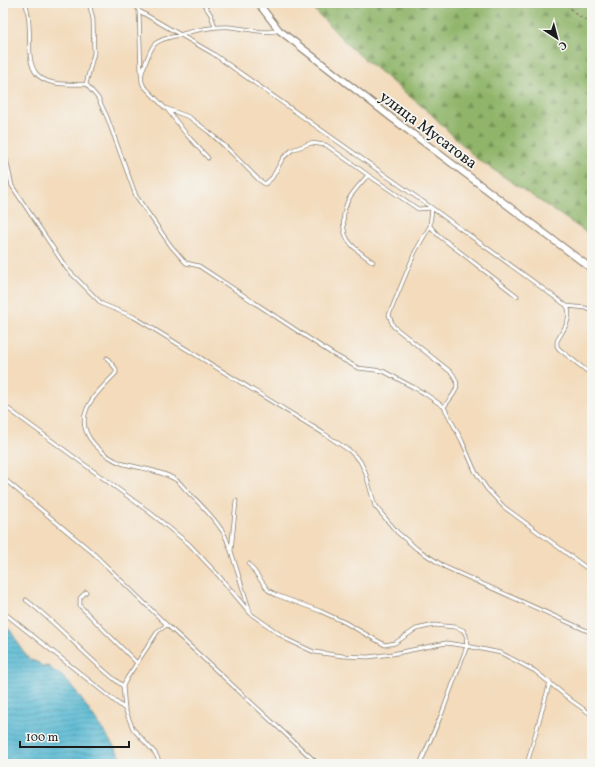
<svg xmlns="http://www.w3.org/2000/svg" width="595" height="767" font-family="Vollkorn,serif">
  <style>
    .forest { fill: url(#forest-firs); stroke: #566843 }
    .water { fill: url(#water-rules); stroke: #386a77 }
    .lines { fill: none; stroke-linecap: round; stroke-linejoin: round }
    .service-casing { stroke: #887c6c; stroke-width: 4.5 }
    .minor-casing { stroke: #887c6c; stroke-width: 8 }
    .path { stroke: #887c6c; stroke-width: 1.5; stroke-dasharray: 3 3; stroke-linecap: butt }
    .service { stroke: #fff; stroke-width: 3 }
    .minor { stroke: #fff; stroke-width: 6 }
    .labels { text-anchor: middle; stroke-width: 3.5; stroke-linejoin: round; paint-order: stroke }
    .street-label { font-size: 16px; fill: #1c1c1c; stroke: #f6f6f2 }
  </style>
  <defs>
    <pattern id="forest-firs" width="22" height="20" patternUnits="userSpaceOnUse"><rect width="22" height="20" fill="#90b56a"/><path d="M5 1l3.5 6h-7zM16 11l3.5 6h-7z" fill="#759256"/></pattern>
    <pattern id="water-rules" width="6" height="5" patternUnits="userSpaceOnUse"><rect width="6" height="5" fill="#53b7d2"/><path d="M0 2.5h6" fill="none" stroke="#4494aa"/></pattern>
  </defs>
  <rect width="100%" height="100%" fill="#f6f6f2"/>
  <filter id="ink" filterUnits="userSpaceOnUse"><feTurbulence type="fractalNoise" baseFrequency=".025" numOctaves="2"/><feDisplacementMap in="SourceGraphic" scale="8" xChannelSelector="R" yChannelSelector="G"/><feConvolveMatrix kernelMatrix="1 2 1 2 8 2 1 2 1" color-interpolation-filters="sRGB"/></filter>
  <filter id="wash" filterUnits="userSpaceOnUse"><feTurbulence type="fractalNoise" baseFrequency=".012" numOctaves="4" result="noise"/><feDisplacementMap in="SourceGraphic" scale="16" xChannelSelector="R" yChannelSelector="G"/><feGaussianBlur stdDeviation="0.9" result="paint"/><feColorMatrix in="noise" values="0 0 0 0 0 0 0 0 0 0 0 0 0 0 0 0 0 1.4 0 .05"/><feComposite in="paint" operator="in"/></filter>
  <g filter="url(#wash)">
    <rect width="100%" height="100%" fill="#f3dbbc"/>
    <path class="forest" d="M308,3H592V236L476,158L430,113L351,48Z"/>
    <path class="water" d="M3,624L10,630L25,654L29,659L39,663L42,667L48,666L56,673L60,674L75,690L126,764H3Z"/>
  </g>
  <g filter="url(#ink)">
    <g class="lines">
      <g class="service-casing">
        <path id="service" d="M26,3C27,10 29,17 29,25C31,41 25,70 43,79C56,86 71,84 86,84
          M135,3L139,11L212,53L432,208L567,306C573,318 563,330 557,341V346L559,349L592,375
          M203,3L211,15L215,27
          M139,11L141,73
          M279,30C267,35 244,28 230,27C213,26 196,30 179,35C172,37 163,38 156,43C152,46 149,54 147,59C144,68 139,75 143,85L165,108L189,117L209,132L229,150L259,180L265,184L272,178L283,158L292,150L311,143L326,145L368,175
          M86,84L98,98L107,117L136,196L171,246L186,263L199,266L331,353L358,368L383,371L424,393L444,407L462,441L475,471L487,489L504,507L592,572
          M86,84L94,53L93,19L89,3
          M167,109L186,134L208,158
          M3,145L12,186L67,269L102,304L134,317L323,433L350,451L360,461L365,471L375,506L397,532L417,549L445,567L592,633
          M430,226L415,252L389,315L393,326L452,373C463,388 453,394 444,407
          M373,262C366,257 357,251 351,244C340,232 342,210 350,197C355,189 362,182 368,175L418,209L432,208L430,226L438,235L517,296
          M567,306L586,308L592,311
          M107,358L116,369V373C97,393 69,416 94,444C103,453 111,460 124,464C139,468 163,471 176,480C180,482 183,487 187,491C198,502 212,515 221,529C226,535 228,544 231,551
          M3,405L148,511L189,544L218,575L251,614L288,640L314,652L343,656L368,657L392,654L446,643L467,646L466,635L463,630L455,627L434,625L416,629L395,643L385,645L344,622L320,611L276,595L268,590L249,564
          M3,478L92,552L167,625L318,764
          M236,501L231,551L250,612
          M86,592L80,598V606L137,663
          M26,600C61,626 88,660 123,686L127,678L158,631L167,625
          M3,612L125,709
          M123,686L125,709L133,729L155,753L161,764
          M420,764L442,713L467,646L501,653L535,671L572,701L592,715
          M527,764L550,682"/>
      </g>
      <g class="minor-casing">
        <path id="minor" d="M258,3L279,30L393,119L592,269"/>
      </g>
      <path class="path" d="M567,3L574,13L592,24"/>
      <use href="#service" class="service"/>
      <use href="#minor" class="minor"/>
    </g>
  </g>
  <g class="labels">
    <g class="street-label">
      <text transform="translate(429 129) rotate(37)" y="6">улица Мусатова</text>
    </g>
  </g>
  <rect width="595" height="767" fill="none" stroke="#f6f6f2" stroke-width="16"/>
  <g transform="translate(557 38) rotate(144)" stroke="#f6f6f2" stroke-width="3" paint-order="stroke">
  <path d="M0-3L7 15L0 10L-7 15Z" fill="#1c1c1c"/>
  <text y="-6" font-size="11" font-weight="bold" text-anchor="middle" fill="#1c1c1c">С</text>
  </g>
  <path d="M20 741v6h109v-6" fill="none" stroke="#1c1c1c" stroke-width="2"/>
  <text x="26" y="741" font-size="12" fill="#1c1c1c" stroke="#f6f6f2" stroke-width="3" paint-order="stroke">100 m</text>
</svg>
